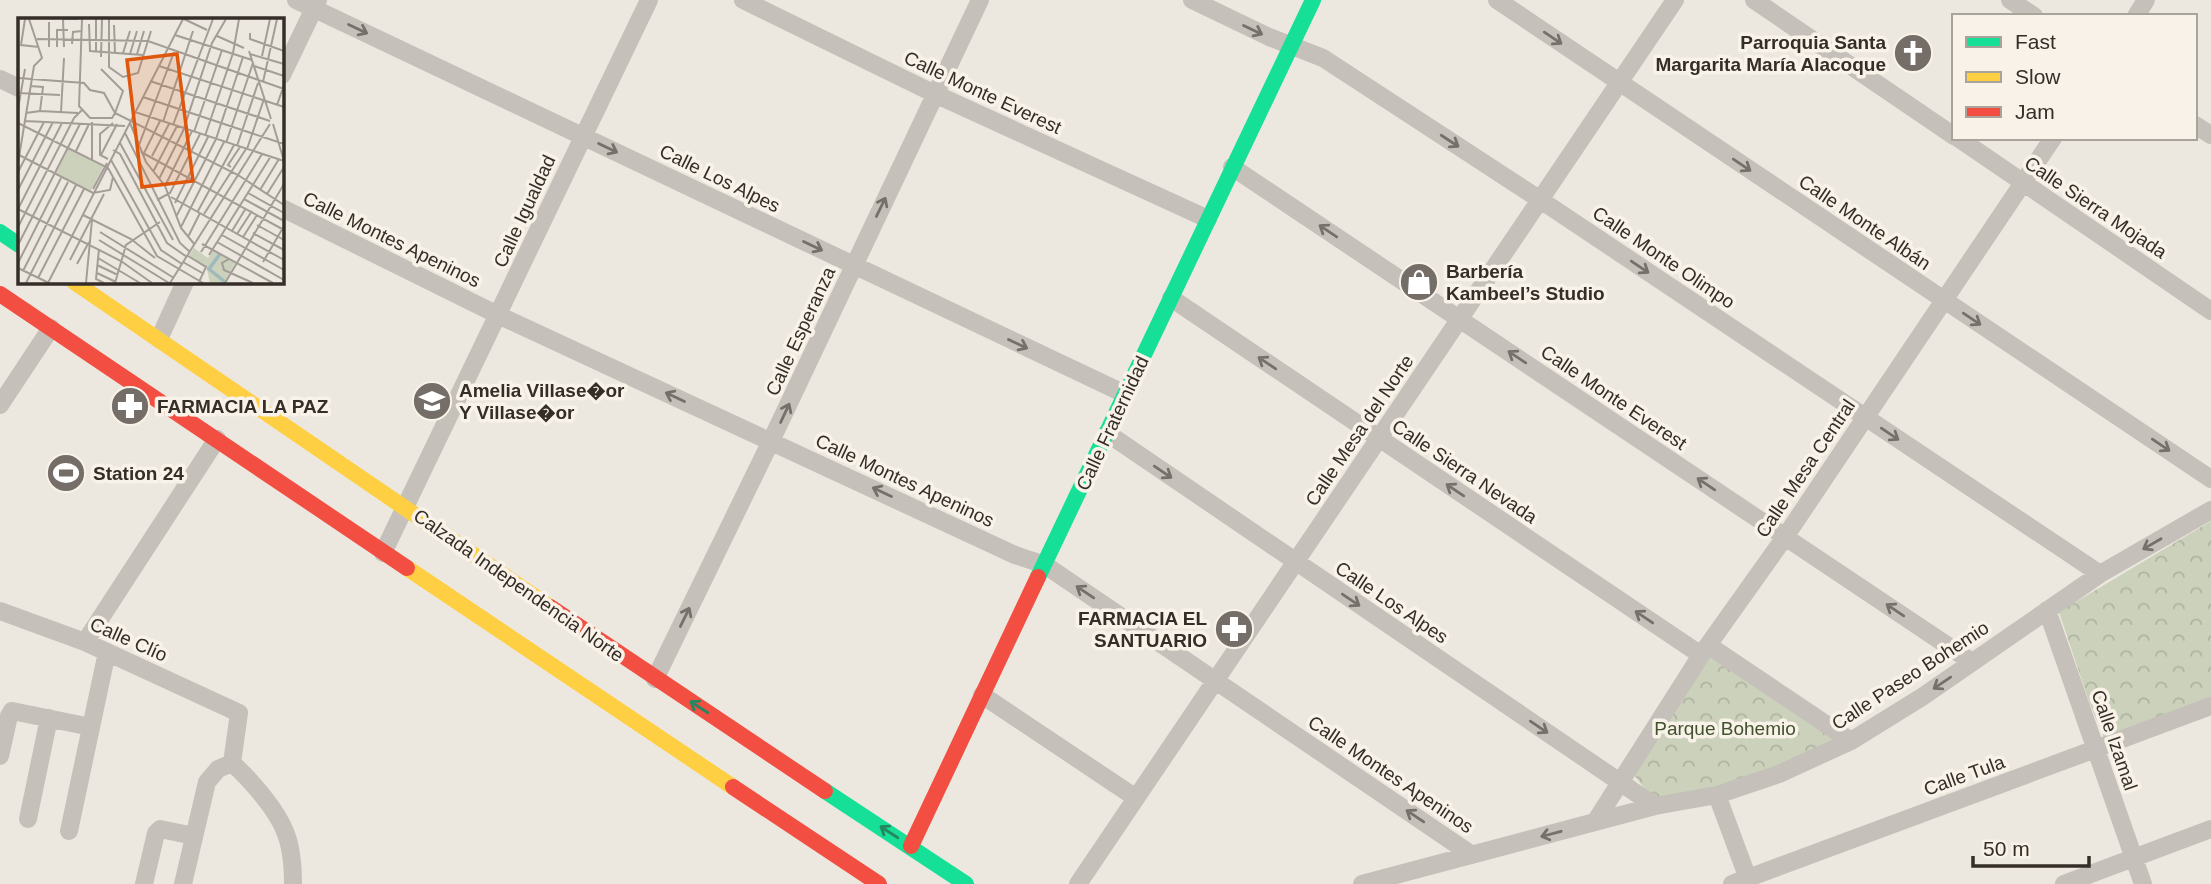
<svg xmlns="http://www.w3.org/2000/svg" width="2211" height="884" font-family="Arial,sans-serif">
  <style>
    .park { fill: url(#park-crowns) }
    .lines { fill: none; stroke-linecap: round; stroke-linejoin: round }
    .street { stroke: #c5c0ba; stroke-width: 18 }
    .fast { stroke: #16e098; stroke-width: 16 }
    .slow { stroke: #ffcf43; stroke-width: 16 }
    .jam { stroke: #f24e42; stroke-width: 16 }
    .oneway { stroke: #766f6a }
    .oneway2 { stroke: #268660 }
    .labels { text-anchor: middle; stroke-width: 7; stroke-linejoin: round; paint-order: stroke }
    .poi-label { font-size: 19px; font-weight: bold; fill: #352d28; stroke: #f8f2e8; text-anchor: start }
    .street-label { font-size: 19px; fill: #352d28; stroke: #f8f2e8 }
    .park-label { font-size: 19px; fill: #42522e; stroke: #f8f2e8 }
    .inset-river { fill: none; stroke: #9ebabc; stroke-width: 3.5 }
    .inset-road { fill: none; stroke: #a39d96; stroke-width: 2 }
    .view { fill: #df570d; fill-opacity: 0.15; stroke: #df570d; stroke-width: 3.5 }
    .inset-edge { fill: none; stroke: #352d28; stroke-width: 3.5 }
  </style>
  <defs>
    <pattern id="park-crowns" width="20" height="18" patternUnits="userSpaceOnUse" patternTransform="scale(1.75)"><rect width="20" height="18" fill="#cbd1bb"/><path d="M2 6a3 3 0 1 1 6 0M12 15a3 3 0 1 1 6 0" fill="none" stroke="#afb4a1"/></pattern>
  </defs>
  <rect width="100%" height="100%" fill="#ece8e0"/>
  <path class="park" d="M2211,521V698L2104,737L2089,702L2059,612Z
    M1709,650L1843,740L1715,790L1653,799L1634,775Z"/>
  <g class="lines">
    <path class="street" d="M296,0L1125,394
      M743,0L935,94L1208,219
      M1192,0L1269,37L1323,58L1539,199L2100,574
      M1497,0L2211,479
      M1754,0L1954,136
      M2010,0L2034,16
      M2136,16L2146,0
      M282,75L318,0
      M0,79L19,88
      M2195,125L2211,135
      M1958,138L2211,311
      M1232,167L1972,662
      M282,208L498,315L1015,555L1045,565L1472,855
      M1171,298L1701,655
      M159,339L185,282
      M0,405L51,328
      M1107,433L1655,806
      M383,553L649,0
      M2047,610L2143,884
      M0,611L85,642L239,713L232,763C251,780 278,811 286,834C292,850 293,868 293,884
      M85,642L217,439
      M1708,645L1851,741
      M655,679L771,441L980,0
      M982,695L1136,798
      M0,756L9,716L12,711L91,727
      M1717,795L1750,884
      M28,819L49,718
      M1595,822L1701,655L1785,537L2053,138
      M69,831L107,652
      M144,884L156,833L160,829L194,836
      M183,884L207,782L218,769L232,763
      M1078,884L1675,0
      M1362,884L1655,806L1717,795L1779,774L1851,741L1922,697L2100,574L2211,510
      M1732,884L2211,706
      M2064,884L2211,829"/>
    <path class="fast" d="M0,232L19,245
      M1038,577L1313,0
      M825,791L966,884"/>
    <path class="slow" d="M74,282L550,607
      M407,568L733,787"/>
    <path class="jam" d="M0,294L407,568
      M550,607L825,791
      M733,787L879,884
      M911,846L1038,577"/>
  </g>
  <defs><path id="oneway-shaft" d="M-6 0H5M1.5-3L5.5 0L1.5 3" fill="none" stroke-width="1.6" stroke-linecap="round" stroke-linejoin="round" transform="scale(1.75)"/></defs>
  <g class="oneway">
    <use href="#oneway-shaft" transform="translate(358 29) rotate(25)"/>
    <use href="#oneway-shaft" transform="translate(1253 30) rotate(26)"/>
    <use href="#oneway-shaft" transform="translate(1553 38) rotate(34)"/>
    <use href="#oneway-shaft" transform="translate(1450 141) rotate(33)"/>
    <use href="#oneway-shaft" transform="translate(608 148) rotate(26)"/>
    <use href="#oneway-shaft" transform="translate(1742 165) rotate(34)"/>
    <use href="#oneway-shaft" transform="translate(881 207) rotate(-64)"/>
    <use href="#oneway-shaft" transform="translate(1328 231) rotate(-146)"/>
    <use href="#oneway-shaft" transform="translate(813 246) rotate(26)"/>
    <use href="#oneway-shaft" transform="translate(1640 267) rotate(34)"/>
    <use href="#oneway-shaft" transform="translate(1972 319) rotate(34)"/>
    <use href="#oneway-shaft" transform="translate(1018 344) rotate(25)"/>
    <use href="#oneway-shaft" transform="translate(1517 357) rotate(-146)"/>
    <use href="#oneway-shaft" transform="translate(1267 363) rotate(-146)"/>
    <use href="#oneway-shaft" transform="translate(675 397) rotate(-155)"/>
    <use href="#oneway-shaft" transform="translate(785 413) rotate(-65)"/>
    <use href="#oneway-shaft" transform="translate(1890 434) rotate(34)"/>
    <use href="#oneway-shaft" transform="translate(2161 445) rotate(34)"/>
    <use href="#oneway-shaft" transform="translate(1163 472) rotate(34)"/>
    <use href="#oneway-shaft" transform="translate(1706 484) rotate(-146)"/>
    <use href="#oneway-shaft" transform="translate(1455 490) rotate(-146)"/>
    <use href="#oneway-shaft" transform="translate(882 492) rotate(-155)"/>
    <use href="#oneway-shaft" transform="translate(2152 544) rotate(150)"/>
    <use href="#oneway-shaft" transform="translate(1085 592) rotate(-146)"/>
    <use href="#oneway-shaft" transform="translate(1351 600) rotate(34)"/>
    <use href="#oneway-shaft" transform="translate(1895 610) rotate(-146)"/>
    <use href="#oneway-shaft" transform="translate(685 617) rotate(-64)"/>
    <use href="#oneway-shaft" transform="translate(1644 617) rotate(-146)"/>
    <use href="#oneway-shaft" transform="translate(1942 683) rotate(146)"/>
    <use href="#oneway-shaft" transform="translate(1539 727) rotate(34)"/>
    <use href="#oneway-shaft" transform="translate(1415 816) rotate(-146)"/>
    <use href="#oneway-shaft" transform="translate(1551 834) rotate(165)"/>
  </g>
  <g class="oneway2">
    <use href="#oneway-shaft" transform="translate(699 707) rotate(-147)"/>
    <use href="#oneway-shaft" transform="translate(889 832) rotate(-147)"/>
  </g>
  <defs>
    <g id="church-disc" transform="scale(2.0125)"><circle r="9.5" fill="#756e68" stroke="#f8f2e8"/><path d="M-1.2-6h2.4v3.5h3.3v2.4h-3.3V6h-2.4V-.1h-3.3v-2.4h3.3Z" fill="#fff"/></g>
    <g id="shop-disc" transform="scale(2.0125)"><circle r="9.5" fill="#756e68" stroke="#f8f2e8"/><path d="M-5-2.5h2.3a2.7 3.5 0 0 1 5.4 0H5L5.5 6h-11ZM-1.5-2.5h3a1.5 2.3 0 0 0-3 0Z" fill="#fff"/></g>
    <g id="school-disc" transform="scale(2.0125)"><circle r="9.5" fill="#756e68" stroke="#f8f2e8"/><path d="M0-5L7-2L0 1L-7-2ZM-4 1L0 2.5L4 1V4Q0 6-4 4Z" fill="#fff"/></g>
    <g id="pharmacy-disc" transform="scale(2.0125)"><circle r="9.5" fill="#756e68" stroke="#f8f2e8"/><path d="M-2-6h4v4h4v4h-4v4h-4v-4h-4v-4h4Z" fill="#fff"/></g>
    <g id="stadium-disc" transform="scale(2.0125)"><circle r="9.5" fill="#756e68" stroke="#f8f2e8"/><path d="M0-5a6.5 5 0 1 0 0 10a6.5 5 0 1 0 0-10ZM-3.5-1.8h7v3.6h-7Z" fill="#fff"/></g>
  </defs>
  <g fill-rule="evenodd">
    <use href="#church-disc" x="1913" y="53"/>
    <use href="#shop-disc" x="1419" y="282"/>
    <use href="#school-disc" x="432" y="401"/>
    <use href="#pharmacy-disc" x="130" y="406"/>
    <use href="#stadium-disc" x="66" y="473"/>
    <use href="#pharmacy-disc" x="1234" y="629"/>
  </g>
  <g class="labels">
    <g class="poi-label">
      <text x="1886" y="49" text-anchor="end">Parroquia Santa<tspan x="1886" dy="22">Margarita María Alacoque</tspan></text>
      <text x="1446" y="278">Barbería<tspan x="1446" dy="22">Kambeel’s Studio</tspan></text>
      <text x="459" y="397">Amelia Villase�or<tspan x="459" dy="22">Y Villase�or</tspan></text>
      <text x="157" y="413">FARMACIA LA PAZ</text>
      <text x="93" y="480">Station 24</text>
      <text x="1207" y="625" text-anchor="end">FARMACIA EL<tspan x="1207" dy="22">SANTUARIO</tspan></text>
    </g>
    <g class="street-label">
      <text transform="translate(983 92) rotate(25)" y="7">Calle Monte Everest</text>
      <text transform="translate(720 178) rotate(26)" y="7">Calle Los Alpes</text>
      <text transform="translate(2096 207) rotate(34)" y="7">Calle Sierra Mojada</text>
      <text transform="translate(524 211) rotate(-65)" y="7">Calle Igualdad</text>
      <text transform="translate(1865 222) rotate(34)" y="7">Calle Monte Albán</text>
      <text transform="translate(392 239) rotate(26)" y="7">Calle Montes Apeninos</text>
      <text transform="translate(1664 257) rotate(34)" y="7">Calle Monte Olimpo</text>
      <text transform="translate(800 331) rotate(-65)" y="7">Calle Esperanza</text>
      <text transform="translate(1614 397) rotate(34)" y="7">Calle Monte Everest</text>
      <text transform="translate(1112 423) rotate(-65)" y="7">Calle Fraternidad</text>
      <text transform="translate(1359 430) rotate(-56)" y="7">Calle Mesa del Norte</text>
      <text transform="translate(1805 468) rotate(-56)" y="7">Calle Mesa Central</text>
      <text transform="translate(1465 471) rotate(34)" y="7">Calle Sierra Nevada</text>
      <text transform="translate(905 480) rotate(25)" y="7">Calle Montes Apeninos</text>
      <text transform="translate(519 585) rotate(35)" y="7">Calzada Independencia Norte</text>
      <text transform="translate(1392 602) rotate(34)" y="7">Calle Los Alpes</text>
      <text transform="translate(129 639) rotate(24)" y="7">Calle Clío</text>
      <text transform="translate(1910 675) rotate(-33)" y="7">Calle Paseo Bohemio</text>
      <text transform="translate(2115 740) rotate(71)" y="7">Calle Izamal</text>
      <text transform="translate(1391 774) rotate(34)" y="7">Calle Montes Apeninos</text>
      <text transform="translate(1964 775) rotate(-20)" y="7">Calle Tula</text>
    </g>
    <g class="park-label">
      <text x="1725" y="735">Parque Bohemio</text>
    </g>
  </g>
  <g transform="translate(18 18)">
    <rect width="266" height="266" fill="#ece8e0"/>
    <path d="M176,230L190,240L195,233L217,245L206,265H192L189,251L171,238Z" fill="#cbd1bb"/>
    <path d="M50,131L85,149L73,173L38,155Z" fill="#cbd1bb"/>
    <path class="inset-river" d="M202,236L191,251L207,264"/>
    <path class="inset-road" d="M7,1L3,27L21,29M78,1V33M91,1V49L105,59L120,55L133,13M166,1L189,12M31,4V29M71,6L72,33L125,37M96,7L97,35M232,15V21L266,33M157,17L234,42M199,18L226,30M19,21L130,23L266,71M54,26L55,14L64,13M39,29V12H50M46,29L45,1H60M231,33L253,101M105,35L112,13M112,36L119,13M119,36L126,13M232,36L266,46M244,38L252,1M83,39L84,1M141,48L266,89M236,48L266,58M0,60L66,65L72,72L86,75L97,95L220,157L266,187M132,63L252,103M245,64L259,1M0,75L42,77M125,79L266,126M259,87L266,67M61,88L72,100H94L97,95L105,73L83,51M61,89L64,1M0,91L7,51M22,93L60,95M43,94L46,40M117,94L266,143M8,95L22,93L25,69L12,68M7,103L107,108M145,104L175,13M0,105L90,150L139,238L185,265M44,105L0,191L103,243L134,265M112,105L128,144L147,168L163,210L177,227M255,106L266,143M155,107L195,1M176,114L204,32M107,115L162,225L172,234M187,118L215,35L221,1M102,125L155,222M208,125L235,45M121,127L156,34M219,128L240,65M229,131L246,81M95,132L102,136L149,225L169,239M58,133L71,106M123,134L266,212M1,137L75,175L92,172L95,159M83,137L99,106M125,137L142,103M134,138L151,106M90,141L82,137V116L95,105M93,142L143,232L164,246M74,143V104M0,145L16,48L24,40L11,1M213,149L210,147L222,129M0,154L26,104M135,154L159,108M141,161L165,113L194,25L208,1M147,168L174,113M75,171L89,145M0,172L35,104M242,172L261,141M230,175L266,195M249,176L266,149M153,179L266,242M226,181L266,203M139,182L152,175L182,116M157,185L190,119M180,193L216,127M186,196L228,131M65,197L113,221L137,240M158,199L198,121L225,39M239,207L266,222M0,209L56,100L64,92M163,209L206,124M214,213L228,190M82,214L156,260M235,215L266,232M219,216L234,193M204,217L266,252M170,219L182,195M225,219L239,197M81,222L151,265M199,224L266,262M184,226L255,265M0,227L62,106M81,231L78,261L86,265M183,234L244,136M191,237L253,138M170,238L188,249L181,264M80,240L122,265M211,241L204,245L206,252L235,265M52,242L86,176M165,244L186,256M245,244L266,208M0,245L43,160M59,246L71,224M79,247L100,257M0,250L31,265M5,253L50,164M79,255L98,264M20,260L66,171M8,265L58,167M30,265L165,1M68,265L74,202M97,265L108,227L142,204M152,265L252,106M207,265L266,166"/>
    <path class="view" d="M159,36L175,163L124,169L109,42Z"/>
    <rect width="266" height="266" class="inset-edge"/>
  </g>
  <rect x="1952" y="14" width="245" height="126" fill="#f8f2e8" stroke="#aaa39b" stroke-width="2"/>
  <rect x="1966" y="37" width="35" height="10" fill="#16e098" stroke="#aaa39b" stroke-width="2"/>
  <text x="2015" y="49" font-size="21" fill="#352d28">Fast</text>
  <rect x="1966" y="72" width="35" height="10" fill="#ffcf43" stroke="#aaa39b" stroke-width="2"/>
  <text x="2015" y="84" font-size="21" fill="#352d28">Slow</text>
  <rect x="1966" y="107" width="35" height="10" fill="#f24e42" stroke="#aaa39b" stroke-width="2"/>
  <text x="2015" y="119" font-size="21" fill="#352d28">Jam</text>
  <path d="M1973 856v10h116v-10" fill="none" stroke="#352d28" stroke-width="3.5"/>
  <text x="1983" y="856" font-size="21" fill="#352d28" stroke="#f8f2e8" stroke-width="5" paint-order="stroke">50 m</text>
</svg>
